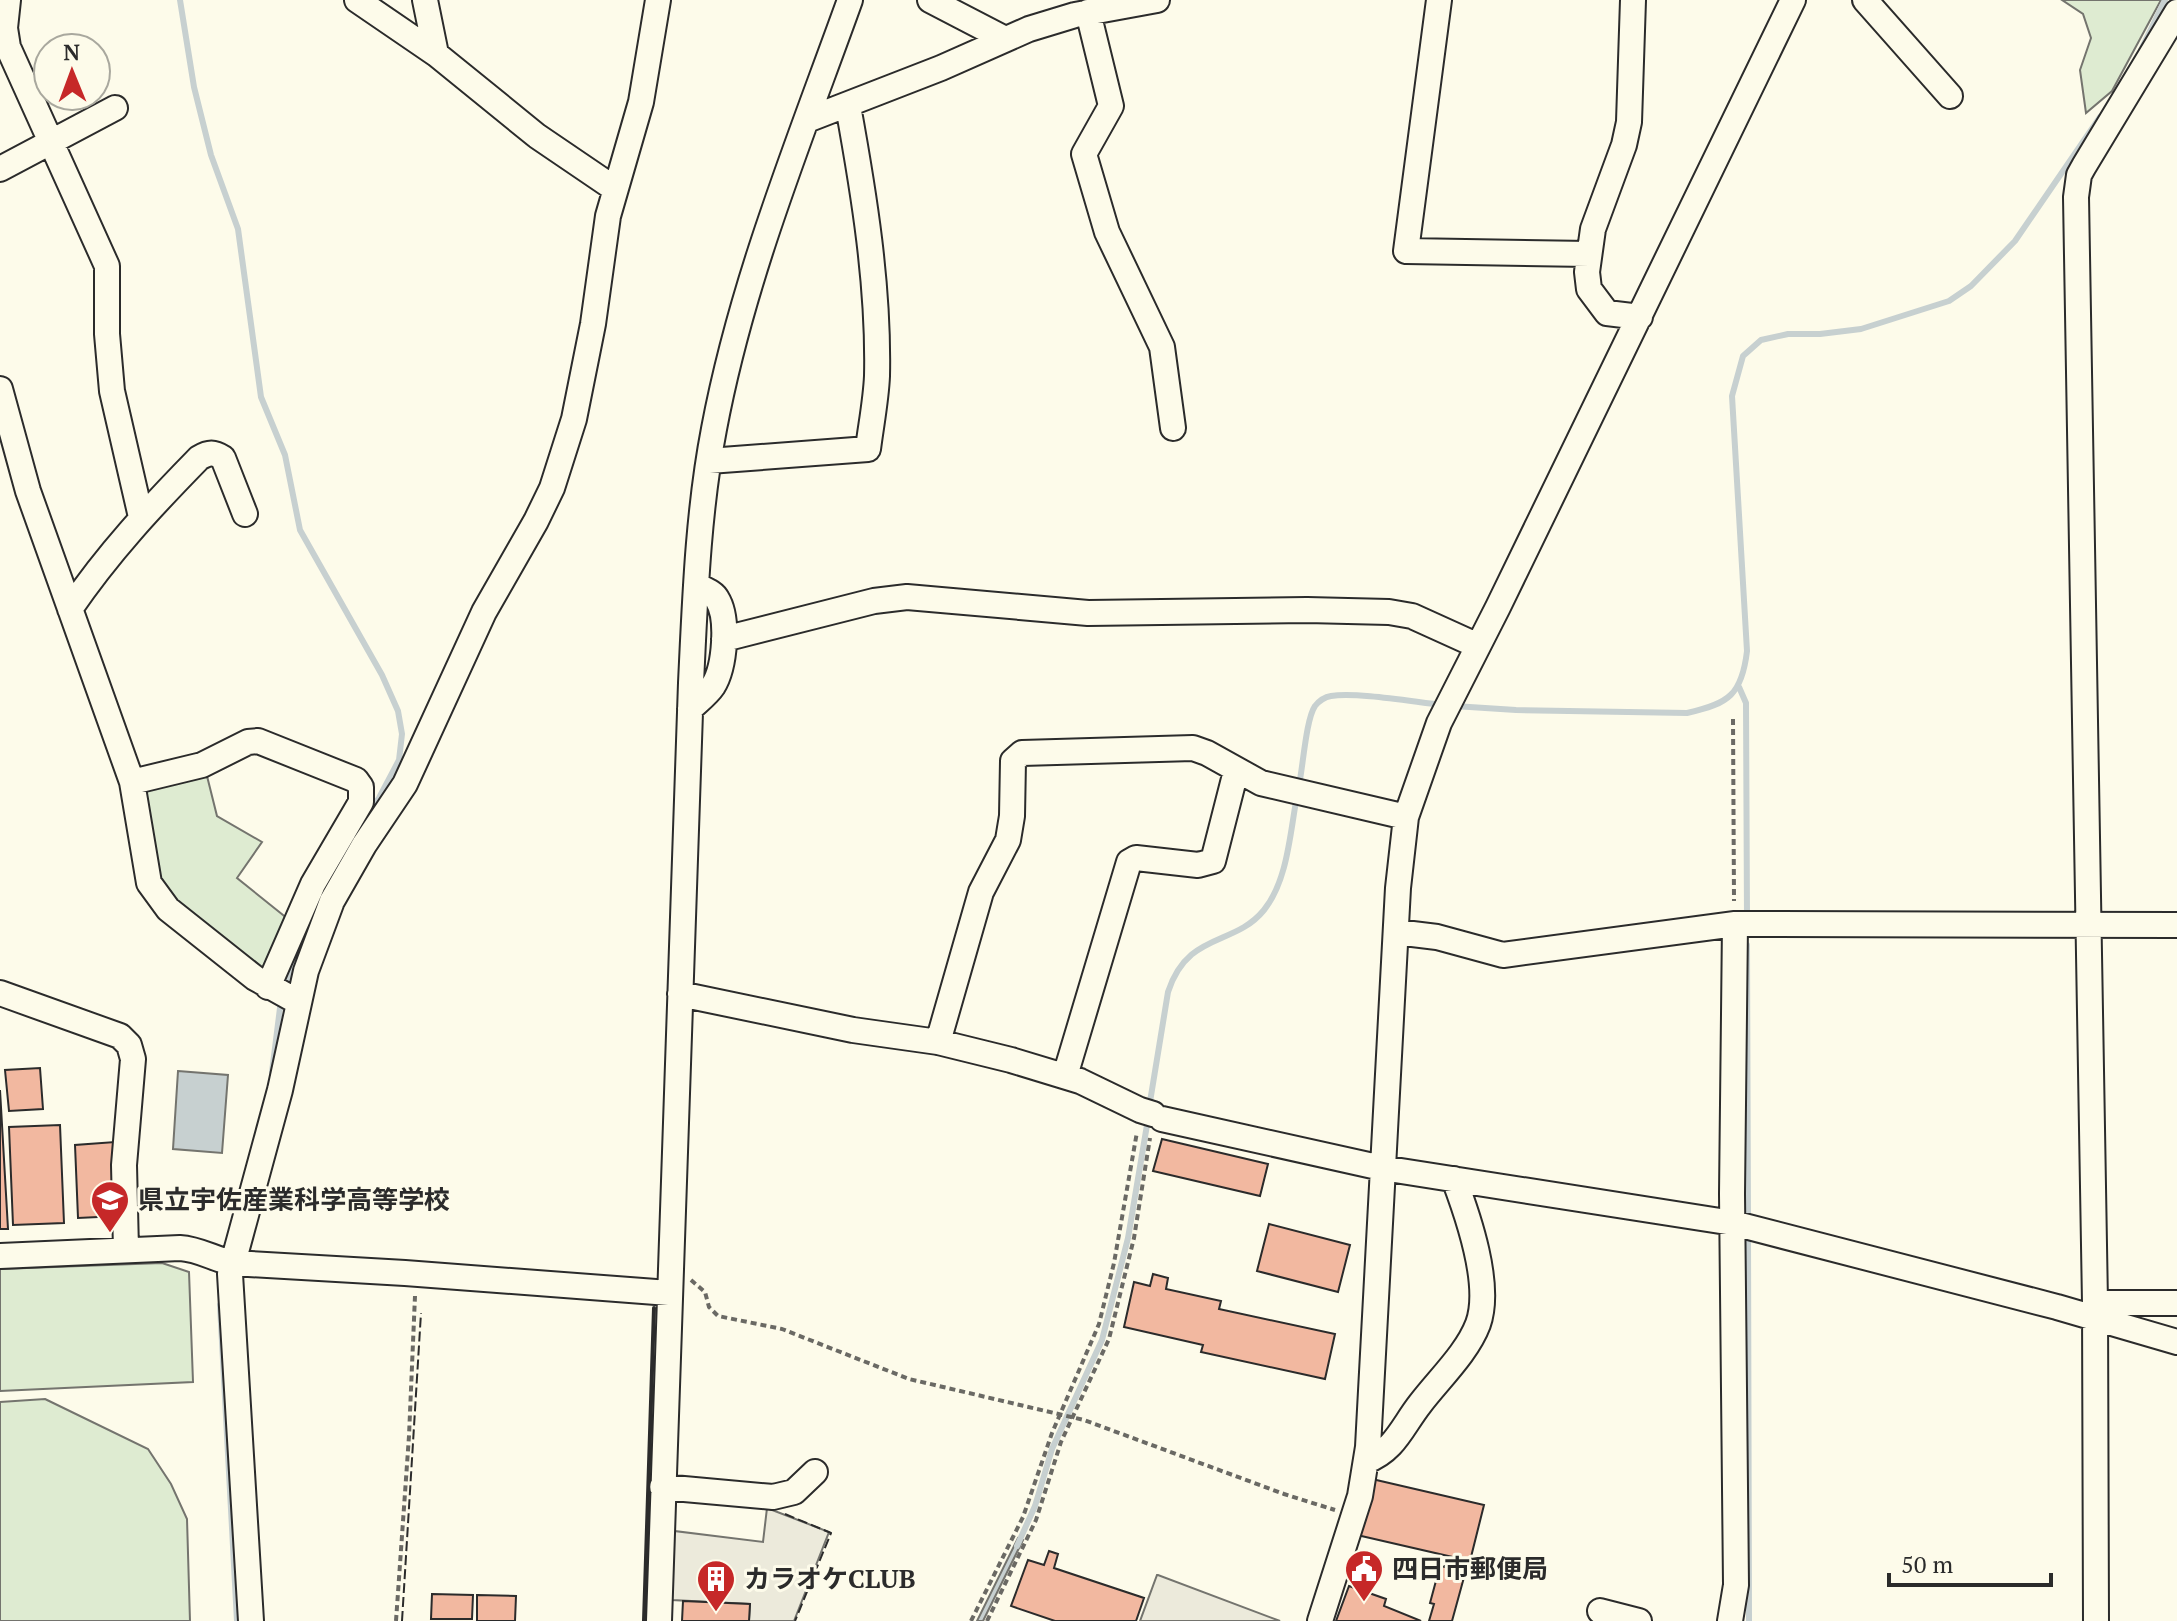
<svg xmlns="http://www.w3.org/2000/svg" width="2177" height="1621" font-family="'PT Serif','Noto Sans JP',serif">
  <style>
    .green { fill: #deebd1; stroke: #74746e; stroke-width: 2 }
    .parking { fill: #eceadb; stroke: #74746e; stroke-width: 2 }
    .water { fill: #c7d0d0; stroke: #74746e; stroke-width: 2 }
    .lines { fill: none; stroke-linecap: round; stroke-linejoin: round }
    .stream { stroke: #c7d0d0; stroke-width: 6 }
    .building { fill: #f2b8a0; stroke: #2b2b2b; stroke-width: 2 }
    .minor-casing { stroke: #2b2b2b; stroke-width: 28 }
    .path { stroke: #6a6964; stroke-width: 4; stroke-dasharray: 6 4; stroke-linecap: butt }
    .minor { stroke: #fdfbea; stroke-width: 24 }
    .fence { stroke: #2b2b2b; stroke-width: 2; stroke-dasharray: 10 4; stroke-linecap: butt }
    .wall { stroke: #2b2b2b; stroke-width: 4 }
    .labels { text-anchor: middle; stroke-width: 6; stroke-linejoin: round; paint-order: stroke }
    .poi-label { font-size: 26px; font-weight: bold; fill: #2b2b2b; stroke: #fdfbea; text-anchor: start }
  </style>
  <rect width="100%" height="100%" fill="#fdfbea"/>
  <path class="green" d="M2062,0H2161L2112,91L2086,113L2080,70L2091,38L2083,14Z
    M206,772L217,816L262,842L237,878L288,919L264,969L254,973L164,891L153,862L150,819L142,788Z
    M162,1263L189,1272L193,1382L0,1391V1269Z
    M45,1399L148,1449L171,1484L187,1519L190,1621H0V1402Z"/>
  <path class="parking" d="M767,1508L829,1532L794,1621H749L750,1604L672,1600L674,1531L763,1542Z
    M1157,1575H1158L1280,1621H1140Z"/>
  <path class="water" d="M178,1071L228,1075L222,1153L173,1149Z
    M1018,1538L1023,1540L983,1621H977Z"/>
  <g class="lines">
    <path class="stream" d="M180,0L194,87L211,155L238,229L261,397L285,455L300,530L382,675L398,711L402,734L399,760L379,798L367,813
      M2141,50L2165,0
      M1739,687L1746,703L1747,917
      M1454,706L1516,710L1687,713C1729,704 1742,694 1747,651L1732,396L1743,356L1761,340L1788,334H1820L1861,329L1949,301L1971,286L2015,241L2100,117
      M1299,785C1303,767 1306,719 1315,706C1319,701 1325,697 1331,696C1357,692 1414,702 1443,705
      M1747,945L1748,1221
      M284,990L328,881
      M272,1072L281,1000
      M1149,1108L1168,992C1188,931 1234,947 1264,910C1288,880 1290,832 1297,796
      M1748,1233L1749,1621
      M220,1305L237,1621
      M1017,1546L1035,1506L1052,1449L1102,1340L1128,1238L1148,1119"/>
  </g>
  <path class="building" d="M40,1068L43,1109L9,1111L5,1070Z
    M0,1090L8,1229H0Z
    M60,1125L64,1223L13,1225L9,1127Z
    M1162,1139L1268,1164L1260,1196L1153,1171Z
    M115,1142L119,1216L78,1218L75,1145Z
    M1269,1224L1350,1245L1338,1292L1257,1271Z
    M1153,1274L1168,1278L1166,1289L1221,1301L1219,1309L1335,1334L1325,1379L1201,1352L1203,1345L1124,1327L1134,1282L1150,1286Z
    M1372,1479L1484,1505L1470,1561L1357,1535Z
    M1049,1551L1058,1554L1054,1568L1144,1598L1136,1621H1055L1011,1606L1028,1560L1044,1565Z
    M1445,1565L1466,1570L1452,1621H1429L1434,1604L1430,1603L1440,1566L1445,1567Z
    M1349,1586L1386,1599L1384,1606L1421,1621H1336Z
    M432,1594L473,1595L472,1619H431Z
    M477,1595L516,1596L515,1621H477Z
    M683,1601L750,1604L749,1621H682Z"/>
  <g class="lines">
    <g class="minor-casing">
      <path id="minor" d="M8,0L5,28L8,47L107,266V334L112,391L141,517
        M357,0L436,54L537,136L615,189
        M425,0L436,54
        M930,0L1005,39
        M1439,0L1406,251L1589,254
        M1633,0L1629,122L1624,145L1593,229L1587,272L1589,289L1607,313L1640,317
        M1865,0L1950,96
        M1088,12L1111,106L1084,154L1107,232L1162,347L1173,428
        M807,120L941,68L1029,29L1075,15L1157,0
        M0,169L115,108
        M0,389L28,491L132,782L149,883L168,909L255,978L298,1002
        M709,461L868,449C871,425 876,400 877,376C879,286 864,194 848,106
        M70,609C108,553 152,506 199,458C209,452 214,452 223,458L245,514
        M724,639L874,601L907,597L1088,613L1307,610L1389,612L1412,616L1476,645
        M690,709C697,702 707,695 713,686C725,667 729,618 717,599C714,592 703,589 696,585
        M132,782L202,765L248,742L258,741L356,780L361,787V802L313,884L268,987
        M1396,932L1437,937L1503,955L1735,924L2177,925
        M0,993L120,1036L129,1045L133,1059L124,1165L126,1250
        M680,994L853,1030L938,1042L1011,1060L1080,1081L1140,1110L1153,1114
        M938,1042L981,892L1008,840L1012,816L1013,761L1022,753L1193,748L1207,753L1261,783L1406,817
        M1065,1076L1129,862L1136,858L1198,865L1213,861L1236,771
        M1162,1119L1382,1168L1733,1223L2057,1307L2177,1342
        M0,1256L180,1248C199,1249 214,1259 232,1263L405,1273L669,1293
        M2095,1303H2177
        M1366,1461C1395,1450 1402,1427 1420,1404C1439,1379 1467,1353 1478,1324C1492,1285 1468,1216 1454,1179
        M662,1487L773,1497L794,1492L815,1472
        M1600,1611L1639,1621
        M251,1621L230,1274L280,1090L306,971L332,901L364,845L405,784L484,612L536,521L552,488L574,419L593,324L608,216L641,102L658,0
        M659,1621L691,683C695,599 698,512 714,429C742,280 799,142 850,0
        M1320,1621L1360,1496L1368,1447L1398,888L1406,817L1439,723L1498,607L1793,0
        M1730,1621L1736,1585L1732,1194L1735,924
        M2096,1621L2095,1303L2076,197L2079,175L2084,166L2177,12"/>
    </g>
    <path class="path" d="M1733,719L1734,901
      M691,1280L705,1292L709,1307L718,1316L782,1329L909,1379L1084,1420L1284,1494L1335,1510
      M396,1621L409,1436L415,1296
      M971,1621L1023,1517L1052,1433L1099,1324L1114,1263L1137,1132
      M987,1621L1036,1520L1061,1442L1109,1339L1134,1238L1150,1138"/>
    <use href="#minor" class="minor"/>
    <path class="fence" d="M785,1514L831,1533L795,1621
      M402,1621L421,1313"/>
    <path class="wall" d="M644,1621L654,1308"/>
  </g>
  <defs>
    <g id="school-pin" transform="scale(2)"><path d="M0 17L-7.5 6A9.5 9.5 0 1 1 7.5 6Z" fill="#c62828" stroke="#fdfbea"/><path d="M0-5L7-2L0 1L-7-2ZM-4 1L0 2.5L4 1V4Q0 6-4 4Z" fill="#fff"/></g>
    <g id="civic-pin" transform="scale(2)"><path d="M0 17L-7.5 6A9.5 9.5 0 1 1 7.5 6Z" fill="#c62828" stroke="#fdfbea"/><path d="M-.6-6.5H3V-4.5H.6V-3L4-1V1h2V6H-6V1h2V-1L-.6-3ZM-1.2 2.5V6h2.4V2.5Z" fill="#fff"/></g>
    <g id="building-pin" transform="scale(2)"><path d="M0 17L-7.5 6A9.5 9.5 0 1 1 7.5 6Z" fill="#c62828" stroke="#fdfbea"/><path d="M-4-6H4V6H1V3H-1V6H-4ZM-2.5-4.3h1.7v1.8h-1.7ZM.8-4.3h1.7v1.8H.8ZM-2.5-1h1.7V.8h-1.7ZM.8-1h1.7V.8H.8Z" fill="#fff"/></g>
  </defs>
  <g fill-rule="evenodd">
    <use href="#school-pin" x="110" y="1200"/>
    <use href="#civic-pin" x="1364" y="1569"/>
    <use href="#building-pin" x="716" y="1579"/>
  </g>
  <g class="labels">
    <g class="poi-label">
      <text x="138" y="1209">県立宇佐産業科学高等学校</text>
      <text x="1392" y="1578">四日市郵便局</text>
      <text x="744" y="1588">カラオケCLUB</text>
    </g>
  </g>
  <g transform="translate(72 72) rotate(359)"><circle r="38" fill="#fdfbea" stroke="#a9a89e" stroke-width="2"/>
  <path d="M0-6L14 30L0 20L-14 30Z" fill="#c62828"/>
  <text y="-12" font-size="22" font-weight="bold" text-anchor="middle" fill="#2b2b2b">N</text>
  </g>
  <path d="M1889 1573v12h162v-12" fill="none" stroke="#2b2b2b" stroke-width="4"/>
  <text x="1901" y="1573" font-size="24" fill="#2b2b2b" stroke="#fdfbea" stroke-width="6" paint-order="stroke">50 m</text>
</svg>
